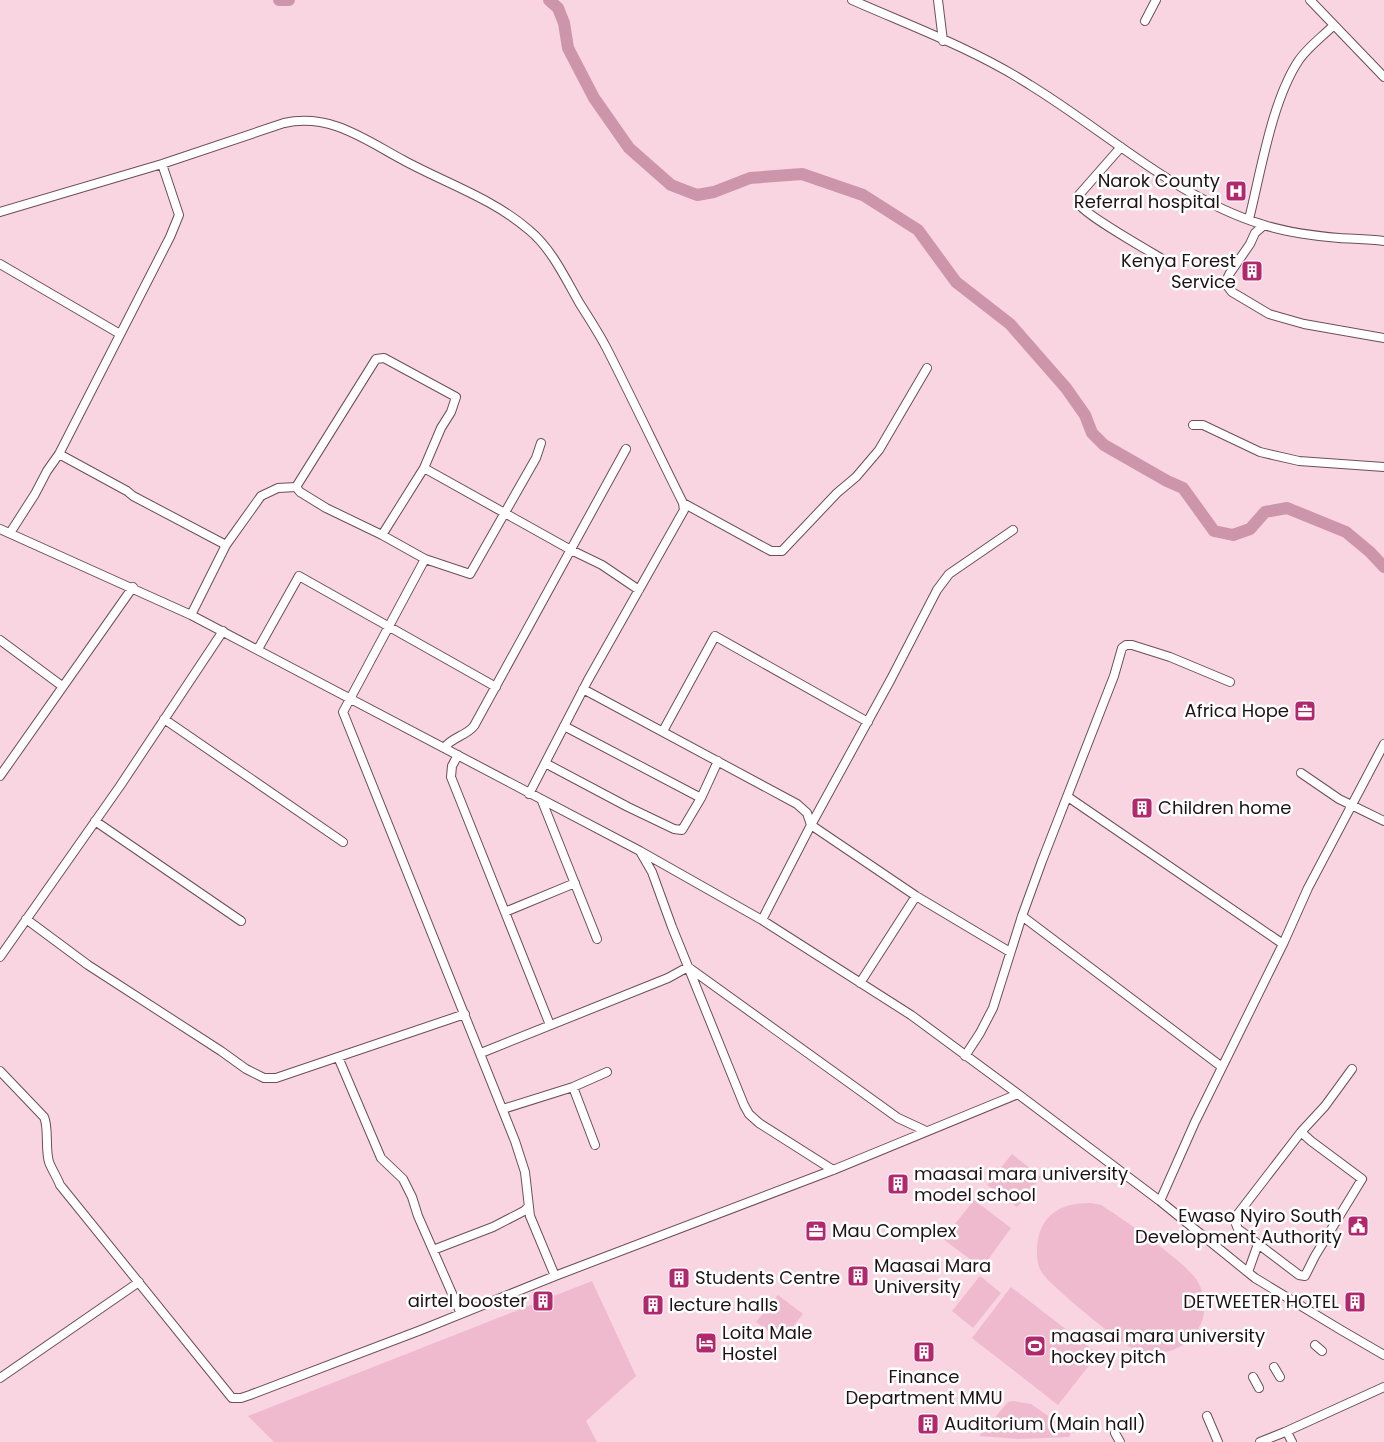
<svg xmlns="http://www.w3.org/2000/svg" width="1384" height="1442" font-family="Poppins,sans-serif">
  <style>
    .green { fill: #efbacd }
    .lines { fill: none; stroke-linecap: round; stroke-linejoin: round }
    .river { stroke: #cd95a9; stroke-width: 12 }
    .minor-casing { stroke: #6d4e59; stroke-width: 10 }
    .minor { stroke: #fff; stroke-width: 8 }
    .labels { text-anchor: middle; stroke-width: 5; stroke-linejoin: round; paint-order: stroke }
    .poi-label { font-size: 18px; fill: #1f1317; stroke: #fff; text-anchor: start }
  </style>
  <rect width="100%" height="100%" fill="#f9d4e1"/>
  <path class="green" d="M1012,1154L1041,1177L1017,1207L987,1185Z
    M974,1200L1011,1228L982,1268L943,1239Z
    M1090,1203C1094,1203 1097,1204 1101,1205C1120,1217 1189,1264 1198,1282C1220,1324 1182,1362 1139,1352C1127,1349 1051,1286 1043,1274C1037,1267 1037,1257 1037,1248C1039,1216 1059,1203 1090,1203Z
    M980,1276L1001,1293L973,1328L952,1311Z
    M592,1281L636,1376L586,1421L597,1442H274L248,1416Z
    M1011,1287L1098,1354L1058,1405L972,1338Z
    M778,1295L803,1314L781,1341L756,1322Z
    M1013,1401L1031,1404L1071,1432L1069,1437L1018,1439L979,1436L1008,1402Z"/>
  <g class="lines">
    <path class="river" d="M279,0H289
      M549,0L558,8L564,23L568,48L594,98L629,148L671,185L697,195L714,192L750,178L802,174L863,195L918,230L956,282L1010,324L1066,388L1085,415L1092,433L1104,445L1167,481L1183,488L1214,531L1233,535L1250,529L1265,512L1287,508L1346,532L1370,552L1384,567"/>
    <g class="minor-casing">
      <path id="minor" d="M852,0C911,26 976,50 1030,85C1107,132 1176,198 1264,225C1286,232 1316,236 1339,238C1354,239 1369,239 1384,241
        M938,0L943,41
        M1310,0L1384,77
        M1145,21L1156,0
        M1121,147L1078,196C1078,200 1077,201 1079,204C1085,215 1149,251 1164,260
        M0,212L162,164L284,123C330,113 364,139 403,160C445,183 492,198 529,230C552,249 565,278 580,304C589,318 598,332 606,347C632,398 657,451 683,503L684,510L588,680L529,794
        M1249,219C1261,171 1272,100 1299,60C1308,47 1323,36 1334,25
        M1264,225L1255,233L1250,244L1230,273L1225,283L1232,292L1269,314L1304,324L1384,338
        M0,264L120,334
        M1193,425H1203L1260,452L1299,461L1384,467
        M59,454L127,491L133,496L226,545
        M424,468L571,550L602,565L639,590
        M296,487L376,359L384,358L456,397L451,412L441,428L424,468L382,535
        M296,487L300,492L326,508L382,535L425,559L470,574L536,458L541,443
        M683,503L771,551H782L837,493L856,477L879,450L927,368
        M0,529L191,615L640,851L762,920L911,1015L1018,1094
        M10,533L35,494L47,471L59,454L170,237L179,215L162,164
        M425,559L343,712L515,1141L525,1172L530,1216L555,1276
        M191,615L226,545L261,496L278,488L296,487
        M0,640L62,686
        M258,649L299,576L496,687
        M583,689L797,804L807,813L811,825L916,896L1010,952
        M164,719L343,842
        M564,726L701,798
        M663,731L715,636L868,722
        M444,748C452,737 466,736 474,726L626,449
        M458,755L452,766L451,777L550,1025
        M545,763L628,807L674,829L682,830L701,798L718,761
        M1301,773L1339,799L1384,821
        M0,776L133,587
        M1068,797L1283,944
        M542,801L597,939
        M95,821L241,921
        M641,853L652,872L672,927L744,1105L749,1114L759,1123L833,1170
        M505,912L575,883
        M1022,916L1222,1067
        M26,919L88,965L221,1051L246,1069L264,1078H276L465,1014
        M762,920L811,825L891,679L937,590L949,574L1013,530
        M0,957L120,786L223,631
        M860,983L916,896
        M481,1053L668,978L688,967L898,1118L926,1131
        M965,1056L980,1033L993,1008L1022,916L1042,861L1114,676L1122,648L1126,645H1132L1170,657L1230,682
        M338,1057L381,1158L403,1179L412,1197L418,1216L461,1314
        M0,1071L44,1117C49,1127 45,1149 49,1162C52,1170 57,1177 60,1185L232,1398H241L250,1395L421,1330L555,1276L833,1170L1018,1094L1160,1201L1255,1278L1341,1330L1384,1355
        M573,1087L595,1145
        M503,1109L573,1087L607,1072
        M1160,1201L1195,1122L1283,944L1308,888L1384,744
        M1258,1244L1238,1229L1234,1219L1301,1132
        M433,1250L493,1227L524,1211L528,1207
        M1248,1272L1258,1244L1299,1275L1305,1276L1315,1256L1362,1179L1311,1141L1301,1132L1325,1106L1352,1069
        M1315,1345L1322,1351
        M1274,1367L1280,1377
        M1253,1377L1259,1388
        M0,1378L139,1282
        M1207,1416L1218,1442
        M1285,1432L1384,1387
        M1115,1433L1120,1442
        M1260,1442L1285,1432L1288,1434L1292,1442"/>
    </g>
    <use href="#minor" class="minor"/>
  </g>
  <defs>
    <g id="hospital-square" transform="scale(1.125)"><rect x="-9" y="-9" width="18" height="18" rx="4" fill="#b0296c" stroke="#fff"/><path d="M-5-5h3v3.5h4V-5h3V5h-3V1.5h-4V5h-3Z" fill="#fff"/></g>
    <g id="building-square" transform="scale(1.125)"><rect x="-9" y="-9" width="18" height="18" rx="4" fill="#b0296c" stroke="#fff"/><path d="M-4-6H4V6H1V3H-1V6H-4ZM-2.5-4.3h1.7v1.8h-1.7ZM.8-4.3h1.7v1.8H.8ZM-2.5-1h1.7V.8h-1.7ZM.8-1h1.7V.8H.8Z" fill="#fff"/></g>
    <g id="office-square" transform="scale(1.125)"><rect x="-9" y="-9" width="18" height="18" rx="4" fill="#b0296c" stroke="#fff"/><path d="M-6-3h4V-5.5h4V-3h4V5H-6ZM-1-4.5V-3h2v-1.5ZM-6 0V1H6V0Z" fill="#fff"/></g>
    <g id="civic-square" transform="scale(1.125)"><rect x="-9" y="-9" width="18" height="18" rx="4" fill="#b0296c" stroke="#fff"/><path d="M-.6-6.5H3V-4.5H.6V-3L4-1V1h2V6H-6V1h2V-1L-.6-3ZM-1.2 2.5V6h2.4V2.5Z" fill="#fff"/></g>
    <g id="hotel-square" transform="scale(1.125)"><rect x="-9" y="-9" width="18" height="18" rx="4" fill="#b0296c" stroke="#fff"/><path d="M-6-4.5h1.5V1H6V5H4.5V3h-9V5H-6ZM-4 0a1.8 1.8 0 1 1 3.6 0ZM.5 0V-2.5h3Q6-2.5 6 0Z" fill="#fff"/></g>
    <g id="stadium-square" transform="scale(1.125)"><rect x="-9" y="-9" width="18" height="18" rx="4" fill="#b0296c" stroke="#fff"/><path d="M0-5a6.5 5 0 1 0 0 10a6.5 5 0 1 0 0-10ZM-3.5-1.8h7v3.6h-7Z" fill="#fff"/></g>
  </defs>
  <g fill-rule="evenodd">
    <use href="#hospital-square" x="1236" y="191"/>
    <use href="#building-square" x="1252" y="271"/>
    <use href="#office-square" x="1305" y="711"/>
    <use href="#building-square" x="1142" y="808"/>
    <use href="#building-square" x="898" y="1184"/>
    <use href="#civic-square" x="1358" y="1226"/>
    <use href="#office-square" x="816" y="1231"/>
    <use href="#building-square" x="858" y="1276"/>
    <use href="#building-square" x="679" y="1278"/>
    <use href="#building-square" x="543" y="1301"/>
    <use href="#building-square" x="1355" y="1302"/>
    <use href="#building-square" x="653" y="1305"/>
    <use href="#hotel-square" x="706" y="1343"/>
    <use href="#stadium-square" x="1035" y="1346"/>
    <use href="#building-square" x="924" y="1352"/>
    <use href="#building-square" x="928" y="1424"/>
  </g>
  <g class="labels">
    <g class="poi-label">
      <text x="1220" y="187" text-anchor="end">Narok County<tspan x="1220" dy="21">Referral hospital</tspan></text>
      <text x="1236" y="267" text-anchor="end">Kenya Forest<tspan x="1236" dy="21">Service</tspan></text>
      <text x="1289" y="717" text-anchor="end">Africa Hope</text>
      <text x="1158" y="814">Children home</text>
      <text x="914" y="1180">maasai mara university<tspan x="914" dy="21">model school</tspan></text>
      <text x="1342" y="1222" text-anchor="end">Ewaso Nyiro South<tspan x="1342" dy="21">Development Authority</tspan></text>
      <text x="832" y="1237">Mau Complex</text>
      <text x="874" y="1272">Maasai Mara<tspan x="874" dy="21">University</tspan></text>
      <text x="695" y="1284">Students Centre</text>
      <text x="527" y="1307" text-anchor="end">airtel booster</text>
      <text x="1339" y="1308" text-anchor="end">DETWEETER HOTEL</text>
      <text x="669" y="1311">lecture halls</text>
      <text x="722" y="1339">Loita Male<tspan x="722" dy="21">Hostel</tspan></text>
      <text x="1051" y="1342">maasai mara university<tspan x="1051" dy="21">hockey pitch</tspan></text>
      <text x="924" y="1383" text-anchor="middle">Finance<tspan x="924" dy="21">Department MMU</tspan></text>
      <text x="944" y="1430">Auditorium (Main hall)</text>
    </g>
  </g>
</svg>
